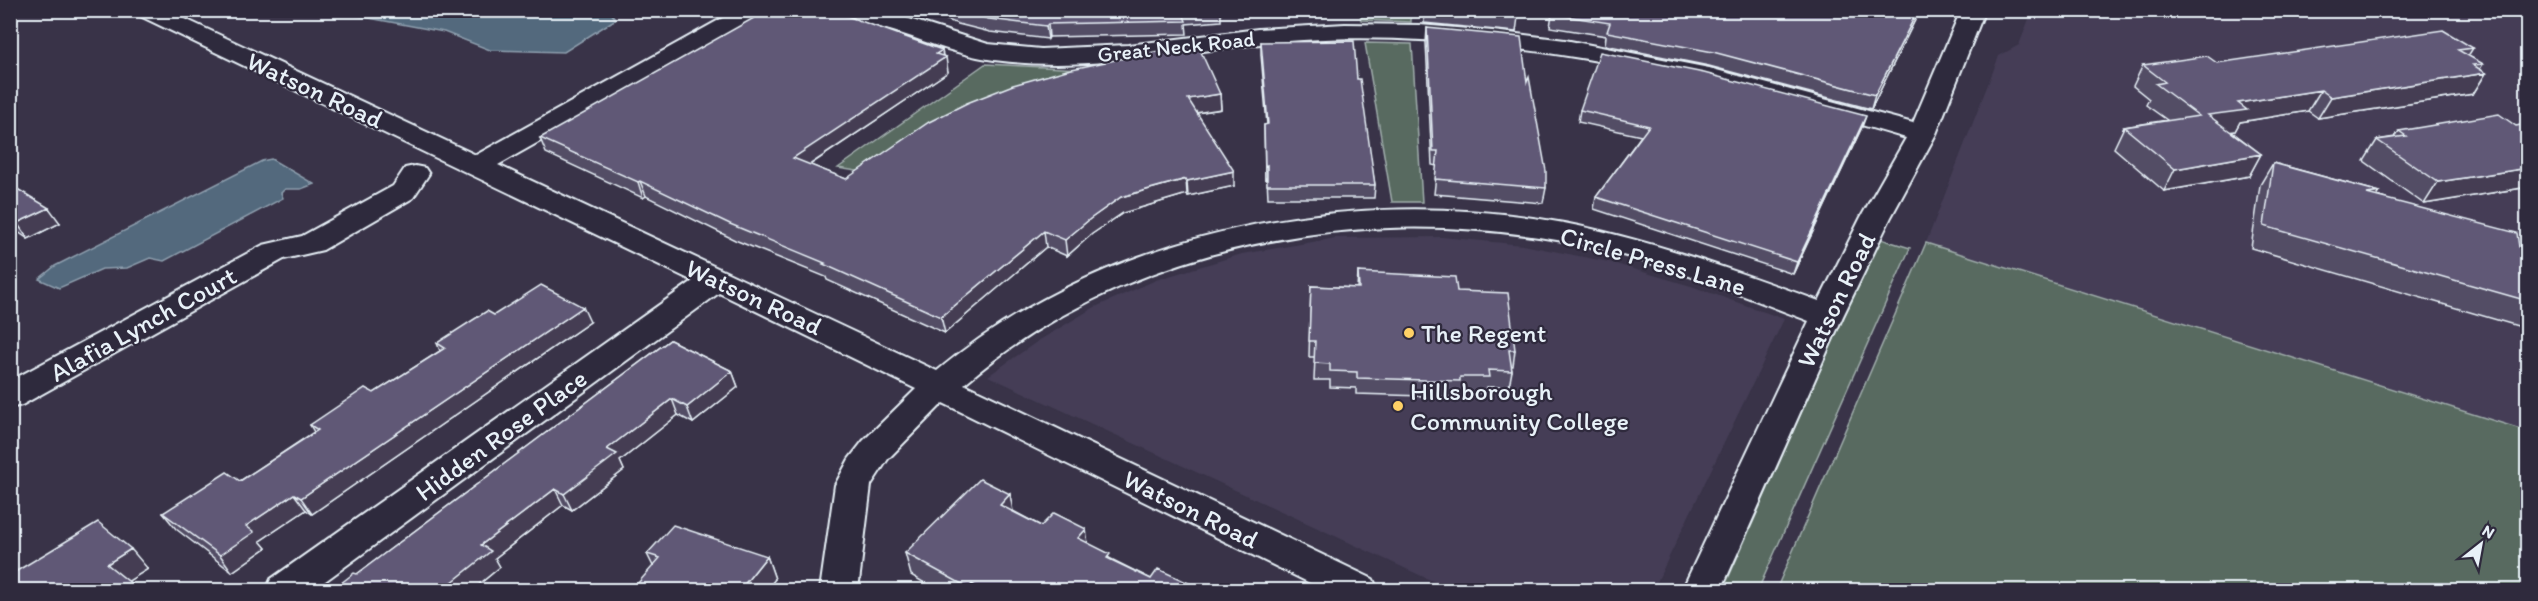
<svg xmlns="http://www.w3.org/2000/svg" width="2538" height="601" font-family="Itim,sans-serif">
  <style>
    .built { fill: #453e56 }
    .green { fill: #596a61; stroke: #a0aeac; stroke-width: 1.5 }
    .water { fill: #52697d; stroke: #8e9fae; stroke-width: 1.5 }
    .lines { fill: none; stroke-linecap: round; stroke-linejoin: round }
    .minor-casing { stroke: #e8f1f8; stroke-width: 4 }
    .minor { fill: #2f2a3d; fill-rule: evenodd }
    .wall { fill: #534d65; stroke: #e8f1f8; stroke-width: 1.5 }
    .shaded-wall { fill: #443e53; stroke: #e8f1f8; stroke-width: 1.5 }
    .building { fill: #615976; stroke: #e8f1f8; stroke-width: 1.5 }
    .poi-dot { fill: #ffd166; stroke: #2f2a3d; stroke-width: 2 }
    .labels { text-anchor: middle; stroke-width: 4.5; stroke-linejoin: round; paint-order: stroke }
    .far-street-label { font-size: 22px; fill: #e8f1f8; stroke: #2f2a3d }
    .street-label { font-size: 26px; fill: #e8f1f8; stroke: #2f2a3d }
    .poi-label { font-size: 26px; fill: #e8f1f8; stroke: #2f2a3d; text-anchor: start }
  </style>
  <rect width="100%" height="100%" fill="#393348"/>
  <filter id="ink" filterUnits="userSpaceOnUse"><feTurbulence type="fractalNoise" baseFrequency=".0167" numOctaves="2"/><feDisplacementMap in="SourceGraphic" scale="12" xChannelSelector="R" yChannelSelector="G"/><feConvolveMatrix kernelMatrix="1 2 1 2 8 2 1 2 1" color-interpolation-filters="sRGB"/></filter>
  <g filter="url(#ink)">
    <path class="built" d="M2519,10L2527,12V431L1926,243L1999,56L2019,45L2032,11Z
      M1442,237L1523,245L1609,262L1691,286L1784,319L1653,590H1452L988,376L1038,341L1093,308L1156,280L1242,254L1336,238Z"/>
    <path class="green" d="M1360,11H1411V22L1361,20Z
      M1365,43L1412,44L1422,202H1392Z
      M985,64L1101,70L863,172L838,168Z
      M1881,239L1910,248L1758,590H1723L1837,332Z
      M1926,243L2527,431V590H1776Z"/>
    <path class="water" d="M608,10L616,19L564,52L490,50L444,32L353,15L342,11Z
      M271,159L314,184L301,189H285L281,193L283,198L164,261L150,258L127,268L102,269L59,288L39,279L55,266L262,161Z"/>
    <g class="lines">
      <g class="minor-casing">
        <path id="minor" d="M134,10H166L476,155L737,10H768L764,15L498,165L937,371C1107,230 1349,183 1564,223C1651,240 1735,271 1819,301L1861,217L1906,138C1771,98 1634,61 1493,46C1430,39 1366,36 1303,40C1200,47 1097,74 994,60C962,56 930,43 900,33C887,29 853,21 845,10H881L988,44L1041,49L1128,45L1258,29L1345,24L1419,25L1493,31L1565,40L1709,68L1913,123L1961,10H1985L1936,134L1891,217L1843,316L1721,590H1682L1809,321C1729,290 1647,257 1563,241C1355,203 1128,244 964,384L1373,579L1378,590H1324L943,403L888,459L871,485L858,590H820L835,485L849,459L863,441L916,389L719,293L313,590H266L271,579L693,281L138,15Z
          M415,166L425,168L429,174L413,198L323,250L284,259L22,405L10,408V381L263,245L302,236L393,186L405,168Z"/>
      </g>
      <use href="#minor" class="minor"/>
    </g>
    <path class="wall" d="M921,10H1221V21L1186,24L1187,34L1049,37L1048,39L990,32L958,24Z
      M1258,10H1345V12L1258,11Z
      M1421,10H1517L1518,17L1516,32L1424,23V16H1422Z
      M1920,10L1871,109L1709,66L1605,45L1606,36L1550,27L1552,14Z
      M1427,28L1527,82L1546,188L1543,203L1434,194L1437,166L1432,165L1426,43Z
      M1261,42L1357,79L1375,185L1374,198H1268L1267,178L1265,179L1264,125H1267L1261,55Z
      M2473,48L2468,56L2483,64L2480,69L2486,73L2473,94L2318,118L2308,111L2240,122L2235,131H2231L2261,154L2249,176L2164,191L2114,148L2124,127L2167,120L2146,105L2149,99L2133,86L2143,65L2217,63Z
      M942,50L943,56L948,72L810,165L846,179L1220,94L1221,109L1197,113L1234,186L1188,196L1187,194L1123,213L1092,234L1067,256L1046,247L945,333L827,280L826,277L735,240L646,196L643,198L546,153L540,138Z
      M1580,110L1862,127L1793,274L1594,209L1596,197L1641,136L1578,122Z
      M2528,124V187L2424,204L2364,161L2377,140L2395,137L2399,131L2516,126Z
      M2273,163L2380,192L2377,196L2528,249V329L2251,248L2260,185Z
      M10,188L60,223L28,239L15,230L10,233Z
      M1358,272L1457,291L1515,350L1513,366H1511L1512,371L1509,387H1487L1486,393H1459L1458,397L1356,394V388L1330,387V380H1314L1315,357H1309L1311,286L1357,288Z
      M494,315L590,322L312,514L306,510L260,541L266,548L232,572L176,529L163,513L240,481L314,432L310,425L374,393L440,351L437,343Z
      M670,340L732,371L738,387L693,423L678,415L620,461L624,470L572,510L563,505L495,558L500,567L471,591H331L357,574Z
      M1013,511L1041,526L1088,543L1111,559L1151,579L1193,585V591H938L911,575L905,553Z
      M647,554L767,556L775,579L653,566Z"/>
    <path class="shaded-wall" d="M1918,10H1920L1871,109L1875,95Z
      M1048,24L1049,37L1048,39L1046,26Z
      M942,50L943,59L946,57L948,72L797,173L793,158Z
      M2486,73L2473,94L2318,118L2331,97Z
      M2321,90L2308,111L2240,122L2235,131L2197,136L2208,115L2238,103Z
      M1220,94L1221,109L1189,114L1188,99Z
      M1866,116L1862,127L1793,274L1797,262Z
      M2261,154L2249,176L2164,191L2175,169Z
      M1267,165V178L1265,179V166Z
      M2528,168V187L2424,204L2438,182Z
      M1234,171V186L1188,196L1187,181Z
      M1186,179L1187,194L1123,213L1092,234L1067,256L1065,240L1090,219L1121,197Z
      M640,181L646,196L643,198L638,182Z
      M2380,192L2366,213L2367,194Z
      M49,208L60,223L28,239L17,223Z
      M10,224L15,230L10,233Z
      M1044,231L1046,247L945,333L941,317Z
      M583,307L590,322L312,514L301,498Z
      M732,371L738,387L693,423L687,407Z
      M672,399L678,415L620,461L624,470L572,510L564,494L607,449Z
      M555,489L563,505L495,558L500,567L471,591H441L481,545Z
      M294,494L306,510L260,541L266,548L232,572L220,555L246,526Z
      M1010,494L1014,517L1000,505Z
      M1086,529L1089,551L1078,538Z
      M131,549L148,569L124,584L107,564Z
      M767,556L775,579L766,591H739Z
      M972,584L974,591H969V588Z"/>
    <path class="building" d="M768,10H830L942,50L936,54L946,57L793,158L846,179L929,122L967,103L1013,85L1067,70L1197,43L1220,94L1188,99L1234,171L1187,181L1186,179L1121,197L1090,219L1065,240L1044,231L941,317L823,264L825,263L730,224L640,181L638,182L540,138Z
      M955,10H1191L1182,11L1186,21L1048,24L1046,26L989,19Z
      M1443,10H1517L1518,17Z
      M1553,10H1918L1875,95L1713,52L1607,32L1610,23L1552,14Z
      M1427,28L1521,37L1527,82L1529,77L1546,171V188L1435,179L1438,151H1433Z
      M2443,30L2473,48L2458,50L2483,64L2473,65L2486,73L2331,97L2321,90L2238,103L2247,110L2208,115L2261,154L2175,169L2124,127L2199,116L2156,84L2165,82L2143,65L2207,56L2217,63Z
      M1354,41L1357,79H1360L1375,185H1267V165L1265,166L1264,125L1268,124L1261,42Z
      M1600,52L1704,73L1866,116L1797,262L1596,197L1649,126L1580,110Z
      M2499,114L2516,126L2528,124V168L2438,182L2377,140L2406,136L2399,131Z
      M2273,163L2380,192L2367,194L2517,233L2519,247L2528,249V301L2264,226Z
      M14,187L49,208L17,223L10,219V188Z
      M1358,272L1455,277L1457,291L1508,293L1515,350H1509L1512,371L1488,370L1489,377H1460V381L1357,378V372L1330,371V364L1314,363L1315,341H1309L1311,286L1359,288Z
      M541,285L583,307L301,498L294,494L246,526L254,532L220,555L163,513L227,472L240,481L318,430L310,425L365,388L374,393L445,348L437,343L487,311L494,315Z
      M670,340L732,371L687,407L672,399L607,449L617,454L564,494L555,489L481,545L491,551L441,591H331L354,573L357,574Z
      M980,479L1010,494L1000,505L1041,526L1054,513L1086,529L1078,538L1110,554L1107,558L1151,579L1158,569L1193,585L1189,591H984L972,584L969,588L905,553Z
      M98,522L131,549L107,564L138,589L135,591H10V575Z
      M673,525L767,556L739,591H631L660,558L647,554Z"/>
  </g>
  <g class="poi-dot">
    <circle cx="1409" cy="333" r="6"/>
    <circle cx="1398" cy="406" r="6"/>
  </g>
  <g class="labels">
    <g class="far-street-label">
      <text transform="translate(1176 46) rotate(-6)" y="8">Great Neck Road</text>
    </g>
    <g class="street-label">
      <text transform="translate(315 90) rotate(25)" y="9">Watson Road</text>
      <text transform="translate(1653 261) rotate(16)" y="9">Circle Press Lane</text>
      <text transform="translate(754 297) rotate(25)" y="9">Watson Road</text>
      <text transform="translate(1836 300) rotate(-64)" y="9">Watson Road</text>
      <text transform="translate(143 324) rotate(-29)" y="9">Alafia Lynch Court</text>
      <text transform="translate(501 435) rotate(-36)" y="9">Hidden Rose Place</text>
      <text transform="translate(1191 509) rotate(26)" y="9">Watson Road</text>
    </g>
    <g class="poi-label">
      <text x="1421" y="342">The Regent</text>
      <text x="1410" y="400">Hillsborough<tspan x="1410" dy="30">Community College</tspan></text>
    </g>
  </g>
  <rect width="2538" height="601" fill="none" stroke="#2f2a3d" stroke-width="36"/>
  <rect x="18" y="18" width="2502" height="565" fill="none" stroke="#e8f1f8" stroke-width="2" filter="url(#ink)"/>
  <g transform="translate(2481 544) rotate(31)" stroke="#2f2a3d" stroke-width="4.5" paint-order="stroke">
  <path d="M0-4.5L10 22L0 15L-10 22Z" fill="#e8f1f8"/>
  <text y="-9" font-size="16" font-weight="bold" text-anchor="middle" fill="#e8f1f8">N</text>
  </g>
</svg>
